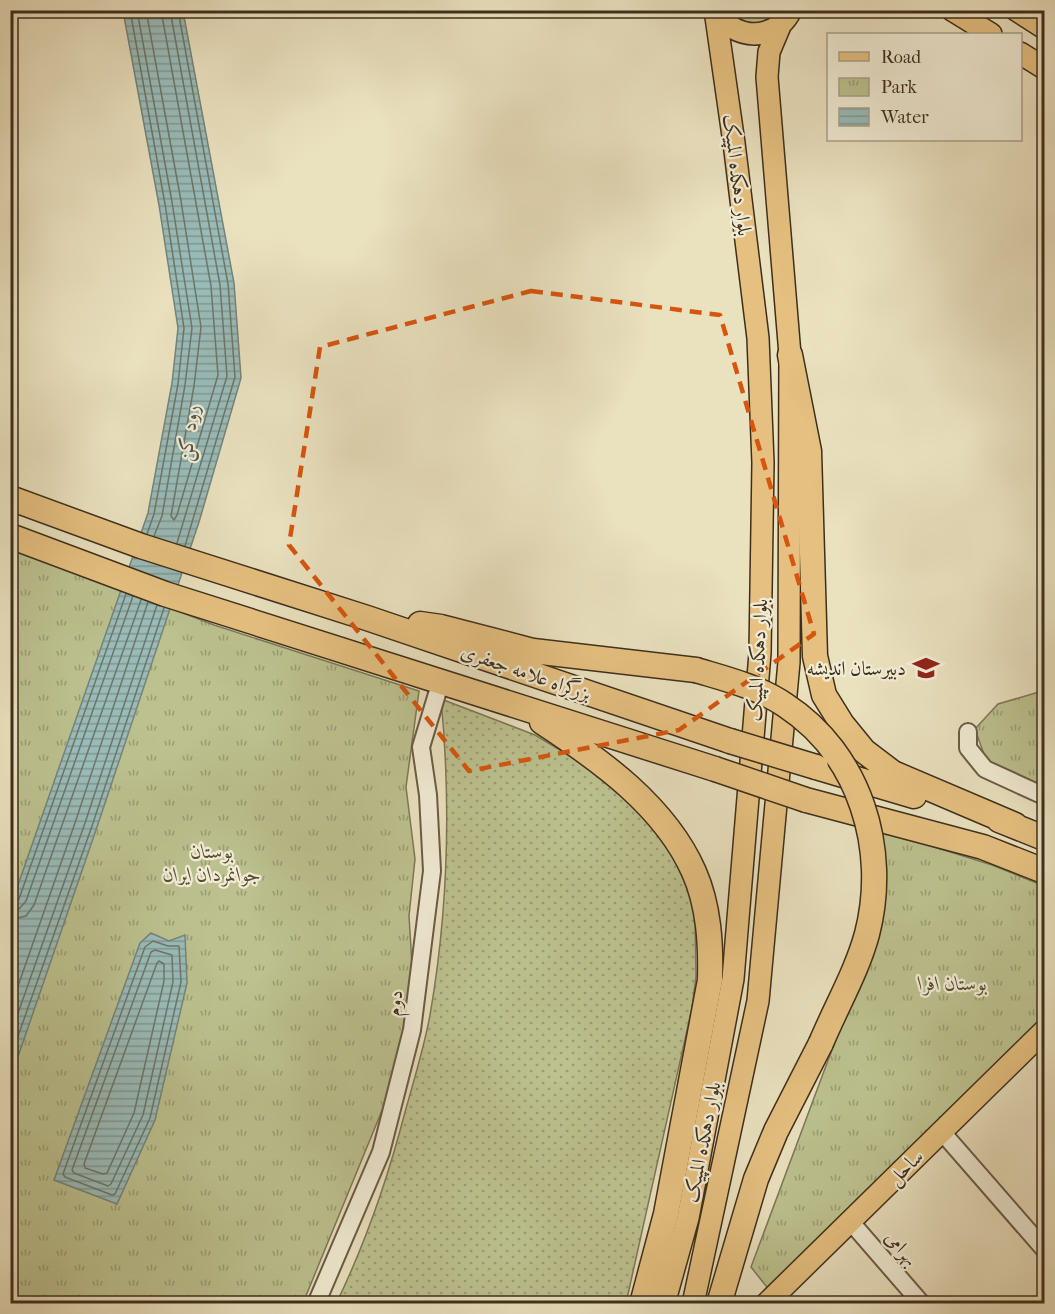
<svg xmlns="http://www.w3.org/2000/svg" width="1055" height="1314" font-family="'IM FELL French Canon',Amiri,serif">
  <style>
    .grass { fill: #bcc18f; stroke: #7d7856; stroke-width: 1.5 }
    .park { fill: url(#park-tufts); stroke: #7d7856; stroke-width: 1.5 }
    .garden { fill: url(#garden-dots); stroke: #7d7856; stroke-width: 1.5 }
    .water { fill: url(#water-rules); stroke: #75847a; stroke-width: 1.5 }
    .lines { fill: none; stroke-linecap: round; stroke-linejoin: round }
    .shore { stroke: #6c766a; stroke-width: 1.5 }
    .minor-casing { stroke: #695c45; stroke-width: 20 }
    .major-casing { stroke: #3e2f1c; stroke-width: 24 }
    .highway-casing { stroke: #3e2f1c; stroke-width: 27 }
    .minor { stroke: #f1ecd5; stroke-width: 16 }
    .major { stroke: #e5c080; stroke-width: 21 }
    .highway { stroke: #e5c080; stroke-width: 24 }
    .highway-bridge-casing { stroke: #3e2f1c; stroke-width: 27; stroke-linecap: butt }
    .highway-bridge { stroke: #e5c080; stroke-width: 24 }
    .marked { fill: none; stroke: #d7550e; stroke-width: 4.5; stroke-dasharray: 12 8; stroke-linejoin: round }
    .labels { text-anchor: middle; stroke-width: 4.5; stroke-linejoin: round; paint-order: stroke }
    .street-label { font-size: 20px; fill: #3e2f1c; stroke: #f1ecd5 }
    .poi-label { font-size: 20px; fill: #3e2f1c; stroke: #f1ecd5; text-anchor: end }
    .park-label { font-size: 20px; font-style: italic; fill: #574c33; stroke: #f1ecd5 }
    .water-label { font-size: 21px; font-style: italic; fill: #555243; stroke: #f1ecd5 }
  </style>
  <defs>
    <pattern id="park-tufts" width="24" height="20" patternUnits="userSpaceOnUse" patternTransform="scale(1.5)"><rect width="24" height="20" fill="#bcc18f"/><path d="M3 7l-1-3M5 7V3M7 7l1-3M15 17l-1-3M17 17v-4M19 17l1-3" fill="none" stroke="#9a9d74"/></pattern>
    <pattern id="garden-dots" width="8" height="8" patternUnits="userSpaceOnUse" patternTransform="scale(1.5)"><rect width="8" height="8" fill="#bcc18f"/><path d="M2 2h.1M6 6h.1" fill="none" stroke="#9a9d74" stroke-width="1.8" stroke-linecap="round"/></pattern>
    <pattern id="water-rules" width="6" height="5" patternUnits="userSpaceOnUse" patternTransform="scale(1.5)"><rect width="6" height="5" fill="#9abcb9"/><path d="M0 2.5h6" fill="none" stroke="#7f9996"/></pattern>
  </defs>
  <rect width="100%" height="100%" fill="#eae1bf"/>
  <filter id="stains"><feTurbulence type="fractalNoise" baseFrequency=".00333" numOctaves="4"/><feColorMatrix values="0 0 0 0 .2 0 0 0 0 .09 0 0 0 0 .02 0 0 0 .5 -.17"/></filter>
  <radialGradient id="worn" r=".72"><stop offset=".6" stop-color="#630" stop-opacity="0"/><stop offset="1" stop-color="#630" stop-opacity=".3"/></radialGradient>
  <path class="grass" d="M725,11H781L770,23L747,25Z"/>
  <path class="park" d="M10,546L214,625L419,691L406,787L415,859L409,916L413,981L404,1036L383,1108L303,1303H11Z
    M1044,688V788L987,763L975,729L998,704L1039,692Z
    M880,830L992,865L1044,886V1022L770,1291L751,1267L874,937Z"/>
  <path class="garden" d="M441,699L535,735L580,762L625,794L657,826L685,871L695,917L696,976L692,1008L626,1303L336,1304C366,1242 388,1178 405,1112C414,1080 424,1048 430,1015C448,911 451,804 441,699Z"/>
  <path class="water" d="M123,11H183L234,283L241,378L199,522L97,827L11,1077V905L148,513L172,383L178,328L159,205Z
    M151,933L169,941L185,935L187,983L155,1120L117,1204L54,1180L140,943Z"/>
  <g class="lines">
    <path class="shore" d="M130,10L165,204L184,328L178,384L154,514L147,534
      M137,10L172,202L192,328L185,385L162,516L154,536
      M146,10L181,201L201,327L194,386L171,516L174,520L177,515L218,375L211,286L161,10
      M170,10L220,285L227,376L177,543
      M178,10L228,284L235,377L185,546
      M10,903H16L19,899L126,594
      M10,911L19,909L26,901L133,596
      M10,920L26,916L34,905L141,600
      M153,941L168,946H179L181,982L150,1118L115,1194L112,1195L65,1177L63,1174L145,947Z
      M155,950L172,955L173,982L143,1115L111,1184L108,1186L74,1173L72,1170L151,952Z
      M159,961L164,964V981L134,1113L107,1173L103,1174L85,1168L84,1164L157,963Z
      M10,1009L76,820L148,602
      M10,1036L85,823L157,605
      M10,1059L92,826L164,608"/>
    <g class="minor-casing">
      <path id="minor" d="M968,732V748L985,769L1044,796
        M942,1132L1044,1249
        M850,1221L922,1304
        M316,1304L381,1152L412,1030L432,871L428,795L421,747L437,694"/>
    </g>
    <g class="major-casing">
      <path id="major" d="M716,10C721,17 726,24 733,28C754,40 780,33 791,10
        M952,10L991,34
        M1016,10L1044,28
        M1020,53L1044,68
        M664,1304L688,1218L733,979L760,653L763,463L758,338L734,143L715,10
        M693,1304L758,1001L789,662L790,355L767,77L769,52L780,26
        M766,1304L1044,1031"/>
    </g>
    <g class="highway-casing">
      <path id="highway" d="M790,355L809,451L815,656L824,695L842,724L864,751L893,773L1015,825
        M10,498L141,546L367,618L730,741
        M10,536L165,594L715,769
        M420,624L441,627L533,651L696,670
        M542,722C600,760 665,806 694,872C709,906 711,944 710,980L666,1214L642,1304
        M816,767L914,796
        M806,800L983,847L1044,871
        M999,820L1044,838
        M719,1304L756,1179L776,1131L821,1043"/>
    </g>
    <use href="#minor" class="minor"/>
    <use href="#major" class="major"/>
    <use href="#highway" class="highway"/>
    <g class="highway-bridge-casing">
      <path id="highway-bridge" d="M696,670C726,679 759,687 785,705C860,754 889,849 867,934C857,971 836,1007 821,1043
        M730,741L816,767
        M715,769L806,800"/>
    </g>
    <use href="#highway-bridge" class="highway-bridge"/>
  </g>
  <path class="marked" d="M531,291L720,315L814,634L679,730L469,771L289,545L320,347Z"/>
  <defs>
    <g id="school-bare" transform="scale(2.07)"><path d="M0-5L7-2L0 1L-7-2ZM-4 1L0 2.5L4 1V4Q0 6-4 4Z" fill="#8f2418" stroke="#f1ecd5" stroke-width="2.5" paint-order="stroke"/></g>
  </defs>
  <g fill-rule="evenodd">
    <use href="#school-bare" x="926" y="668"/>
  </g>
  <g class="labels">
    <g class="street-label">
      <text transform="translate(738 175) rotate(83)" y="7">بلوار دهکده المپیک</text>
      <text transform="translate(757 660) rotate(-87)" y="7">بلوار دهکده المپیک</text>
      <text transform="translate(526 672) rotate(19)" y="7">بزرگراه علامه جعفری</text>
      <text transform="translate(394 1003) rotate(-84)" y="7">دوم</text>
      <text transform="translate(702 1142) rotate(-79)" y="7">بلوار دهکده المپیک</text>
      <text transform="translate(905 1167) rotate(-44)" y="7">ساحل</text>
      <text transform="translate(902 1248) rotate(49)" y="7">بهرامی</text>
    </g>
    <g class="poi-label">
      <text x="906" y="675">دبیرستان اندیشه</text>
    </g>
    <g class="park-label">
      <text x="212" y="858">بوستان<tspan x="212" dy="23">جوانمردان ایران</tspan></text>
      <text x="953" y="990">بوستان افرا</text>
    </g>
    <g class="water-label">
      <text transform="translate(188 433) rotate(-82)" y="7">رود کن</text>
    </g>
  </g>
  <rect width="1055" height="1314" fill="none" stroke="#eae1bf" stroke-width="36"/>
  <rect x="12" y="12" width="1031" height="1290" fill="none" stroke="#3e2f1c" stroke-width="3"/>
  <rect x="18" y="18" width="1019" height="1278" fill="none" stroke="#3e2f1c" stroke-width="1.5"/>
  <rect x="827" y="33" width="195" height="108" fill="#f1ecd5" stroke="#a9a08b" stroke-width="1.5"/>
  <rect x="839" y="52" width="30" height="9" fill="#e5c080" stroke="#a9a08b" stroke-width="1.5"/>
  <text x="881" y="63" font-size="18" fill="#3e2f1c">Road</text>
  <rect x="839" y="78" width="30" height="18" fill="url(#park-tufts)" stroke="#a9a08b" stroke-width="1.5"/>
  <text x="881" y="93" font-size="18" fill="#3e2f1c">Park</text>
  <rect x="839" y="108" width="30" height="18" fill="url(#water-rules)" stroke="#a9a08b" stroke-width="1.5"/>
  <text x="881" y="123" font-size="18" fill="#3e2f1c">Water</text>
  <rect width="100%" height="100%" filter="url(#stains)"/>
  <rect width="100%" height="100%" fill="url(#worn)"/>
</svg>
